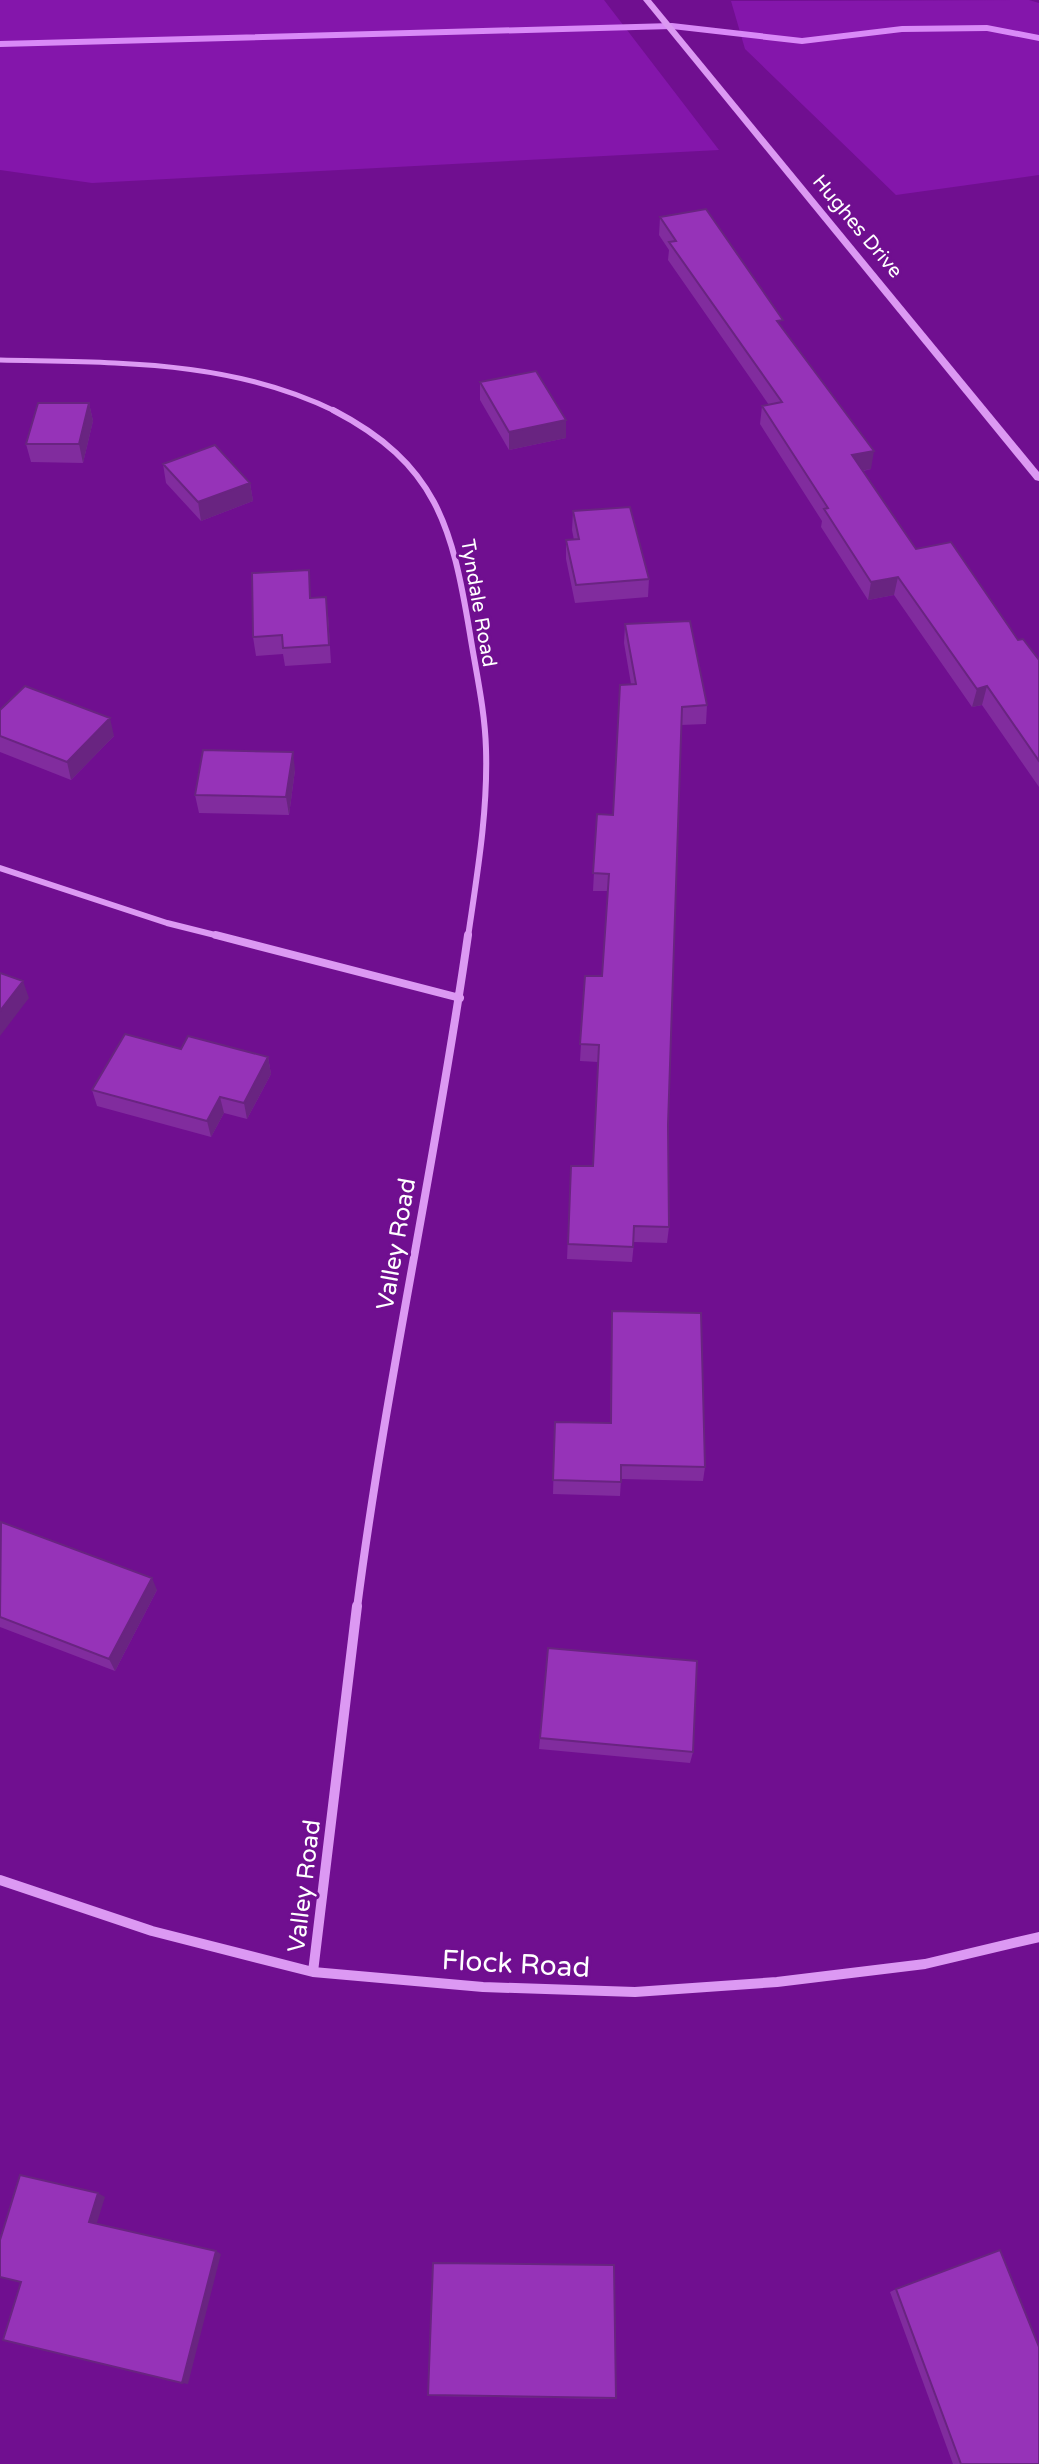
<svg xmlns="http://www.w3.org/2000/svg" width="1039" height="2464" font-family="'Varela Round',sans-serif">
  <style>
    .green { fill: #8416ab }
    .lines { fill: none; stroke-linecap: round; stroke-linejoin: round }
    .stream { fill: #d98af7; fill-rule: evenodd }
    .minor-far3 { stroke: #dc99f3; stroke-width: 5 }
    .minor-far2 { stroke: #dc99f3; stroke-width: 6 }
    .minor-far1 { stroke: #dc99f3; stroke-width: 8 }
    .minor { stroke: #dc99f3; stroke-width: 10 }
    .tertiary { fill: #dc99f3; fill-rule: evenodd }
    .wall { fill: #812c9e }
    .shaded-wall { fill: #692481 }
    .building { fill: #9633b8; stroke: #692481; stroke-width: 2 }
    .labels { text-anchor: middle; stroke-width: 6; stroke-linejoin: round; paint-order: stroke }
    .far-street-label { font-size: 20px; fill: #fff; stroke: #700f90 }
    .street-label { font-size: 24px; fill: #fff; stroke: #700f90 }
    .near-street-label { font-size: 28px; fill: #fff; stroke: #700f90 }
  </style>
  <rect width="100%" height="100%" fill="#700f90"/>
  <path class="green" d="M0,0H604L719,150L92,183L0,170Z
    M1029,0L1039,3V175L896,195L745,49L731,1Z"/>
  <g class="lines">
    <path class="stream" d="M672,23L802,38L902,26L987,25L1039,35V41L987,31L902,32L802,44L672,29L0,47V41Z"/>
    <path class="minor-far3" d="M0,360C117,363 230,359 337,412"/>
    <path class="minor-far2" d="M333,410C437,464 452,526 470,634C476,672 485,710 486,749C488,812 477,875 468,937
      M0,868L167,923L223,937"/>
    <path class="minor-far1" d="M216,935L460,998
      M357,1608C386,1383 436,1161 468,935"/>
    <path class="minor" d="M0,1880L152,1931L313,1972L483,1987L635,1992L777,1982L925,1964L1039,1937
      M313,1972L357,1606"/>
    <path class="tertiary" d="M643,0H651L1039,472V481L1035,480Z"/>
  </g>
  <path class="wall" d="M660,217L782,328L871,469L863,471L916,549L1018,640L1039,660V787L982,705L972,707L894,595L868,600L821,527L822,521L760,424L762,406L769,405L668,260L669,250L659,235Z
    M480,382L566,420V438L509,450L480,400Z
    M89,403L93,421L83,463L31,462L26,444Z
    M163,464L250,483L253,501L201,521L166,483Z
    M573,511L649,579L648,597L575,603L566,559V540H574L572,530Z
    M311,598L328,615L331,663L285,666L283,654L256,656L253,637Z
    M625,624L707,705L706,724L681,725L668,1125L669,1227L667,1243L634,1242L632,1262L567,1259L571,1166H593L598,1062L580,1061L585,976H602L608,891H593L597,814L613,815L631,684L624,643Z
    M0,710L114,736L71,780L0,752Z
    M295,770L289,815L199,813L195,795Z
    M181,1049L268,1057L271,1074L247,1119L224,1113L211,1137L97,1106L92,1090Z
    M612,1311L705,1467L703,1481L621,1479L620,1496L553,1494L555,1422L610,1423Z
    M0,1523L157,1590L115,1671L0,1627Z
    M540,1738L693,1752L690,1763L539,1749Z
    M896,2289L1039,2464H953L890,2292Z
    M428,2395L616,2398L614,2399L430,2396Z"/>
  <path class="shaded-wall" d="M89,403L93,421L83,463L79,444Z
    M566,420V438L509,450V432Z
    M874,451L871,469L849,473L852,455Z
    M250,483L253,501L201,521L198,502Z
    M898,577L894,595L868,600L871,582Z
    M987,686L982,705L972,707L977,689Z
    M110,718L114,736L71,780L67,762Z
    M293,752L295,770L289,815L286,797Z
    M23,981L29,998L0,1036V1011Z
    M268,1057L271,1074L247,1119L244,1103Z
    M220,1097L224,1113L211,1137L207,1121Z
    M152,1578L157,1590L115,1671L109,1659Z
    M98,2193L105,2197L96,2226L89,2222Z
    M216,2251L221,2254L188,2384L182,2383Z"/>
  <path class="building" d="M706,209L783,320L777,321L874,451L852,455L916,549L951,542L1018,640L1023,639L1039,660V761L987,686L977,689L898,577L871,582L824,509L828,508L762,406L782,402L669,242L676,241L660,217Z
    M536,371L566,420L509,432L480,382Z
    M38,403H89L79,444H26Z
    M215,445L250,483L198,502L163,464Z
    M630,507L649,579L576,585L566,540L579,539L573,511Z
    M309,570L310,598L326,597L329,645L283,648L282,635L253,637L252,573Z
    M690,621L707,705L682,707L668,1125L669,1227L634,1226L633,1247L568,1244L571,1166H593L599,1045L580,1044L585,976H602L609,874L593,873L597,814L613,815L620,685L636,684L625,624Z
    M25,686L110,718L67,762L0,736V710Z
    M203,750L293,752L286,797L195,795Z
    M0,973L23,981L0,1011Z
    M125,1034L181,1049L188,1036L268,1057L244,1103L220,1097L207,1121L92,1090Z
    M612,1311L701,1313L705,1467L621,1465V1482L553,1480L555,1422L611,1423Z
    M1,1522L152,1578L109,1659L0,1617Z
    M548,1648L697,1661L693,1752L540,1738Z
    M20,2175L98,2193L89,2222L216,2251L182,2383L3,2340L21,2282L0,2277V2240Z
    M1000,2250L1039,2347V2464H961L896,2289Z
    M433,2263L614,2265L616,2398L428,2395Z"/>
  <g class="labels">
    <g class="far-street-label">
      <text transform="translate(858 226) rotate(50)" y="7">Hughes Drive</text>
      <text transform="translate(479 603) rotate(80)" y="7">Tyndale Road</text>
    </g>
    <g class="street-label">
      <text transform="translate(396 1244) rotate(-80)" y="8">Valley Road</text>
      <text transform="translate(304 1886) rotate(-83)" y="8">Valley Road</text>
    </g>
    <g class="near-street-label">
      <text transform="translate(516 1963) rotate(3)" y="10">Flock Road</text>
    </g>
  </g>
</svg>
